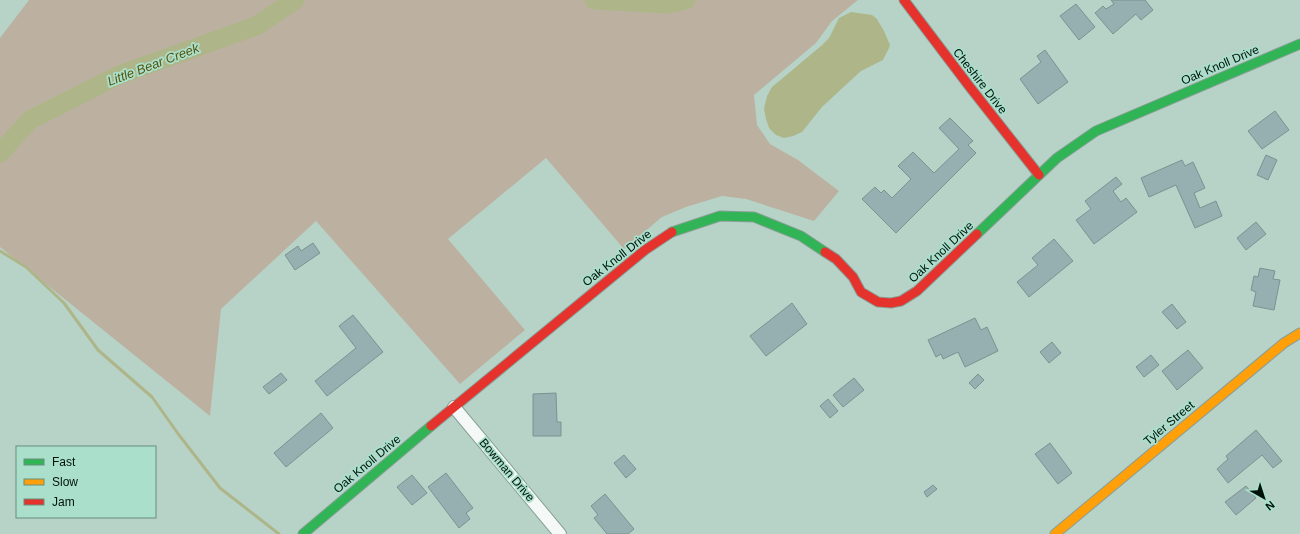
<svg xmlns="http://www.w3.org/2000/svg" width="1300" height="534" font-family="Arial,sans-serif">
  <style>
    .green { fill: #bcb1a0 }
    .water { fill: #aeb689 }
    .lines { fill: none; stroke-linecap: round; stroke-linejoin: round }
    .stream { stroke: #aeb689; stroke-width: 3 }
    .river { stroke: #aeb689; stroke-width: 19 }
    .building { fill: #96afb0; stroke: #7c9291 }
    .street-casing { stroke: #889f96; stroke-width: 14 }
    .fast-casing { stroke: #889f96; stroke-width: 11 }
    .slow-casing { stroke: #889f96; stroke-width: 11 }
    .jam-casing { stroke: #889f96; stroke-width: 11 }
    .street { stroke: #f4f8f7; stroke-width: 12 }
    .fast { stroke: #30b455; stroke-width: 9 }
    .slow { stroke: #ff9f0a; stroke-width: 9 }
    .jam { stroke: #e5322d; stroke-width: 9 }
    .labels { text-anchor: middle; stroke-width: 3.5; stroke-linejoin: round; paint-order: stroke }
    .street-label { font-size: 12px; fill: #00120c; stroke: #aae0cb }
    .water-label { font-size: 13px; font-style: italic; fill: #57550e; stroke: #aae0cb }
  </style>
  <rect width="100%" height="100%" fill="#b7d3c8"/>
  <path class="green" d="M29,0H858L832,21L816,43L754,95L757,125L770,144L798,160L839,191L814,221L746,199L722,196L686,207L662,217L624,249L546,158L448,239L525,330L460,384L316,221L221,309L210,416L0,247V38Z"/>
  <path class="water" d="M851,12L872,15L877,19L884,31L890,45L889,48L883,60L861,71L850,81L822,107L802,132L793,136L784,138L776,135L769,128L766,119L764,109L767,96L772,87L821,46L829,38L839,18Z"/>
  <g class="lines">
    <path class="stream" d="M0,251L26,267L64,303L98,350L152,397L179,435L220,488L279,534"/>
    <path class="river" d="M594,0L666,4L686,0
      M0,153L30,120L119,75L256,26L295,0"/>
  </g>
  <path class="building" d="M1111,0H1145L1153,10L1141,20L1136,14L1113,34L1095,13L1103,6L1106,9L1114,4Z
    M1076,4L1095,27L1079,40L1060,16Z
    M1045,50L1068,82L1038,104L1020,79L1041,62L1037,56Z
    M1275,111L1289,130L1262,149L1248,131Z
    M950,118L973,141L968,145L976,153L896,233L862,199L875,187L881,193L884,190L892,198L911,179L898,166L913,152L934,173L959,149L939,128Z
    M1266,155L1277,160L1268,180L1257,175Z
    M1182,160L1185,166L1193,162L1205,188L1194,193L1200,208L1216,201L1222,216L1195,228L1176,185L1149,197L1141,178Z
    M1116,177L1122,184L1113,191L1121,202L1126,198L1137,212L1094,244L1076,220L1091,209L1085,201Z
    M1256,222L1266,234L1246,250L1237,238Z
    M1054,239L1073,261L1029,297L1017,282L1038,265L1032,258Z
    M313,243L320,253L295,270L285,255L298,246L301,251Z
    M1260,268L1275,271L1273,279L1280,280L1274,310L1253,306L1256,292L1251,290L1254,276L1258,277Z
    M792,303L807,324L766,356L750,336Z
    M1172,304L1186,322L1177,329L1162,312Z
    M353,315L383,352L327,396L315,381L356,348L339,326Z
    M975,318L981,330L987,327L998,351L965,367L958,352L943,359L941,354L936,357L928,340Z
    M1052,342L1061,353L1049,363L1040,352Z
    M1188,350L1203,368L1177,390L1162,371Z
    M1151,355L1159,365L1144,377L1136,367Z
    M281,373L287,380L269,394L263,387Z
    M978,374L984,380L975,389L969,383Z
    M854,378L864,390L843,407L833,395Z
    M556,393L557,422H561V436H533V394Z
    M828,399L838,411L830,418L820,406Z
    M321,413L333,428L286,467L274,453Z
    M1256,430L1282,461L1273,468L1262,455L1228,483L1217,469L1228,459L1226,456Z
    M1050,443L1072,473L1058,484L1035,454Z
    M624,455L636,469L626,478L614,463Z
    M446,473L473,508L466,513L470,519L459,528L428,487Z
    M412,475L427,493L412,505L397,487Z
    M933,485L937,489L927,497L924,492Z
    M1246,486L1256,498L1236,515L1225,502Z
    M605,494L634,529L628,534H607L594,518L598,515L591,506Z"/>
  <g class="lines">
    <g class="street-casing">
      <path id="street" d="M454,407L560,534"/>
    </g>
    <g class="fast-casing">
      <path id="fast" d="M672,232L720,216L754,217L801,236L825,252
        M977,234L1057,158L1096,131L1300,44
        M303,534L431,426"/>
    </g>
    <g class="slow-casing">
      <path id="slow" d="M1055,534L1284,343L1300,333"/>
    </g>
    <g class="jam-casing">
      <path id="jam" d="M904,0L969,86L1039,175
        M825,252L836,259L853,277L861,292L878,302L891,303L901,301L917,291L977,234
        M431,426L645,250L672,232"/>
    </g>
    <use href="#street" class="street"/>
    <use href="#fast" class="fast"/>
    <use href="#slow" class="slow"/>
    <use href="#jam" class="jam"/>
  </g>
  <g class="labels">
    <g class="street-label">
      <text transform="translate(1220 65) rotate(-23)" y="4">Oak Knoll Drive</text>
      <text transform="translate(980 81) rotate(52)" y="4">Cheshire Drive</text>
      <text transform="translate(941 252) rotate(-43)" y="4">Oak Knoll Drive</text>
      <text transform="translate(617 258) rotate(-38)" y="4">Oak Knoll Drive</text>
      <text transform="translate(1169 423) rotate(-40)" y="4">Tyler Street</text>
      <text transform="translate(367 464) rotate(-40)" y="4">Oak Knoll Drive</text>
      <text transform="translate(507 470) rotate(50)" y="4">Bowman Drive</text>
    </g>
    <g class="water-label">
      <text transform="translate(153 64) rotate(-21)" y="5">Little Bear Creek</text>
    </g>
  </g>
  <rect x="16" y="446" width="140" height="72" fill="#aae0cb" stroke="#668e7f"/>
  <rect x="24" y="459" width="20" height="6" fill="#30b455" stroke="#668e7f"/>
  <text x="52" y="466" font-size="12" fill="#00120c">Fast</text>
  <rect x="24" y="479" width="20" height="6" fill="#ff9f0a" stroke="#668e7f"/>
  <text x="52" y="486" font-size="12" fill="#00120c">Slow</text>
  <rect x="24" y="499" width="20" height="6" fill="#e5322d" stroke="#668e7f"/>
  <text x="52" y="506" font-size="12" fill="#00120c">Jam</text>
  <g transform="translate(1264 498) rotate(141)" stroke="#aae0cb" stroke-width="3" paint-order="stroke">
  <path d="M0-3L7 15L0 10L-7 15Z" fill="#00120c"/>
  <text y="-6" font-size="11" font-weight="bold" text-anchor="middle" fill="#00120c">N</text>
  </g>
</svg>
